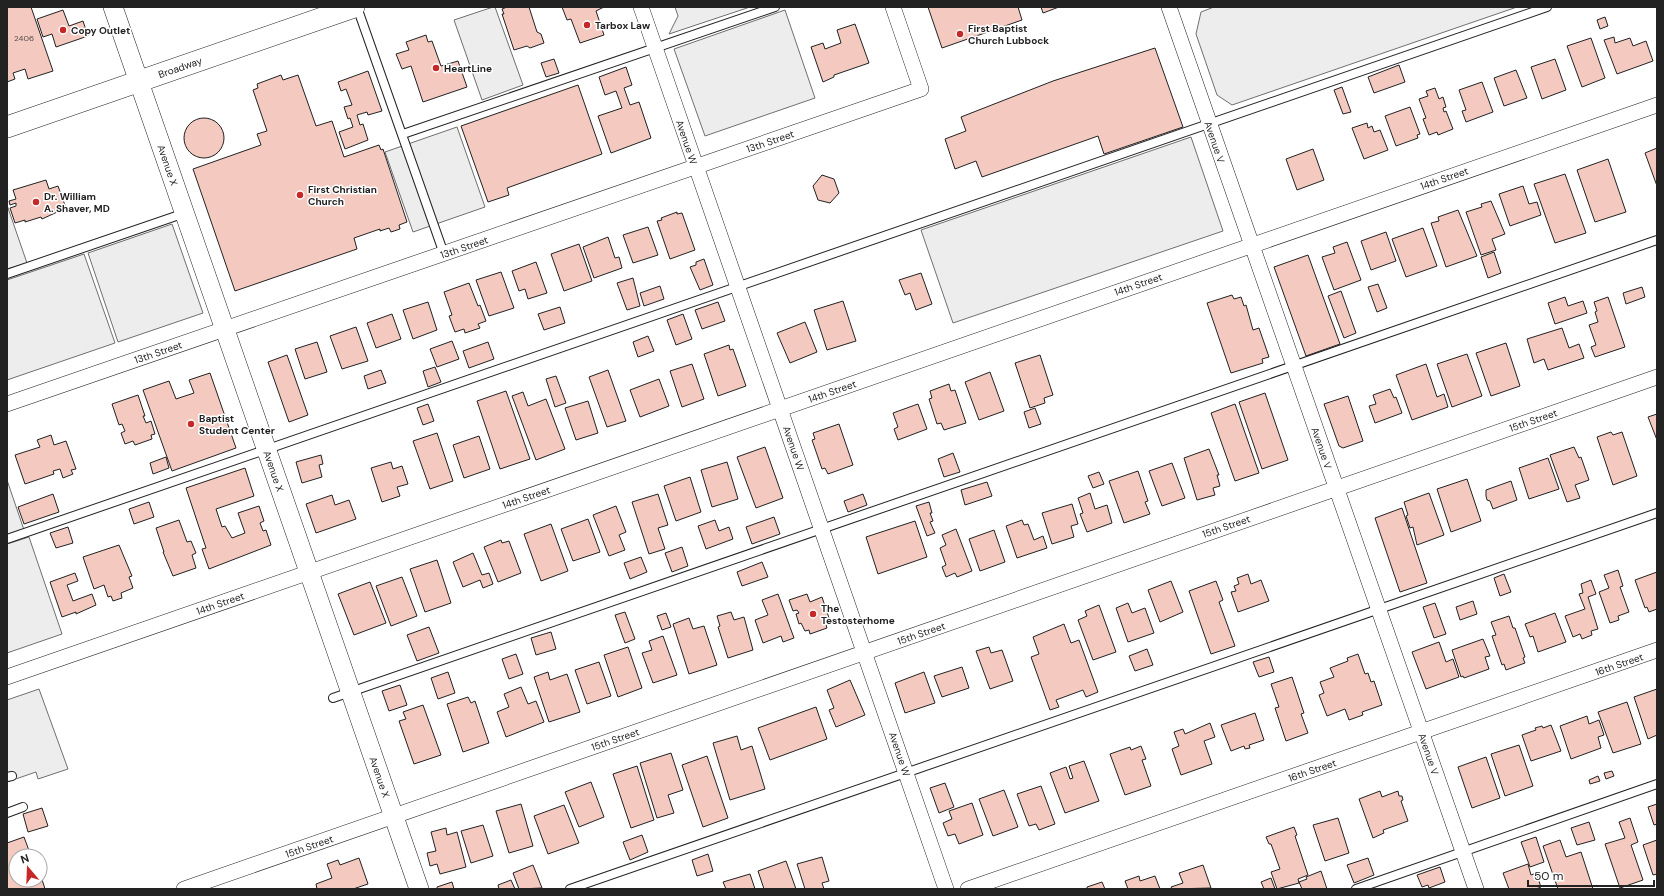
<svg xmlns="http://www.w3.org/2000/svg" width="1664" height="896" font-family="'DM Sans',sans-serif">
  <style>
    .parking { fill: #ededed; stroke: #6f6f6f }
    .building { fill: #f3c9c0; stroke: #222 }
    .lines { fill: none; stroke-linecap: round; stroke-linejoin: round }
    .service-casing { stroke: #222; stroke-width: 10 }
    .minor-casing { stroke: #222; stroke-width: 16 }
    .tertiary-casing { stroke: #222; stroke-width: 20 }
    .secondary-casing { stroke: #222; stroke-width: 22 }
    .service { stroke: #fff; stroke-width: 8 }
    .minor { stroke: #fff; stroke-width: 15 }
    .tertiary { stroke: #fff; stroke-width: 19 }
    .secondary { stroke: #fff; stroke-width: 21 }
    .poi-dot { fill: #c62828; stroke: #fff; stroke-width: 1.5 }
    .labels { text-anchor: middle; stroke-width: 3; stroke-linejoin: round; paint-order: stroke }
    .number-label { font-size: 8px; fill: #564c4a }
    .poi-label { font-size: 10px; font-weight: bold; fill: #222; stroke: #fff; text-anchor: start }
    .street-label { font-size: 10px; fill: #222; stroke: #fff }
  </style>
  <rect width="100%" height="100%" fill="#fff"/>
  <path class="parking" d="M493,7H495L523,85L482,100L454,20Z
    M675,7H750L669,34L678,16Z
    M1214,7H1517L1232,105L1217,95L1196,34L1201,12Z
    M785,10L815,98L705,136L674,49Z
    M457,127L485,207L413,232L385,152Z
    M1191,137L1223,231L953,323L921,230Z
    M7,205L27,263L7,269Z
    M172,224L203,313L118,342L88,253Z
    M84,254L115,343L7,380V280Z
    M7,480L24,530L7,535Z
    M29,537L62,634L7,653V544Z
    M39,689L68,769L38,779L36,772L7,782V700Z"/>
  <path class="building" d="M7,7H31L53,71L28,79L25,69L13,73L15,79L7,82Z
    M507,7H529L537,32L541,34L544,43L530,48L527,46L514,50L502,14H504L502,9Z
    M562,7H604L596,11L604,35L580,43L571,19L567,20Z
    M928,7H1018L1022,20L942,48Z
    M1041,7H1059L1043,13Z
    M63,10L69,26L83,21L88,36L56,47L52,34L43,37L37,19Z
    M1605,17L1608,26L1600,29L1597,20Z
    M855,24L869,63L834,75V77L823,82L811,47L823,43L825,49L841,43L837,30Z
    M426,35L428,42L432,41L441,66L458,61L467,87L423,102L411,66L402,69L396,54L409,50L406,42Z
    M1614,37L1615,43L1630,38L1633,46L1646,41L1653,61L1617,74L1604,40Z
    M1591,38L1605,78L1582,87L1567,46Z
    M1155,48L1183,127L1104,154L1098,136L982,177L976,161L955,169L945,139L966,131L961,117L1053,81Z
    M554,59L559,73L546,77L541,63Z
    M1555,59L1566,90L1542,99L1531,67Z
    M1399,65L1405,82L1374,93L1368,77Z
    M626,67L632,85L624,88L630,105L639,102L651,138L611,153L598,116L622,108L616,91L605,95L599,77Z
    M1516,70L1527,98L1504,106L1494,78Z
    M368,71L382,111L368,115L367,112L357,115L360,125L363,124L368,140L345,149L339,132L353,127L350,118L348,119L344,107L352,105L346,89L341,91L338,82Z
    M281,75L283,80L298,75L316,126L332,121L344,157L379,145L381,150L383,149L407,222L399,225L400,229L391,232L389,228L380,231V229L354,238L357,249L235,291L193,169L261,145L257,134L267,131L253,90L258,88L257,84Z
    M1482,82L1493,112L1466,122L1462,111L1466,110L1459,90Z
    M578,85L602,154L507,188L509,195L488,202L461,126Z
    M1342,87L1351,112L1343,114L1334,90Z
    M1435,88L1439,99L1443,97L1446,107L1443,108L1444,112L1446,111L1453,129L1438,135L1437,132L1429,135L1423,119L1426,118L1419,99L1428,96L1426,91Z
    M1410,107L1420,134L1417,135L1418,138L1396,146L1385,116Z
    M184 138a20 20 0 1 1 40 0a20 20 0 1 1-40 0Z
    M1367,123L1368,128L1372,126L1374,132L1380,130L1388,150L1364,159L1352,128Z
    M1657,148V186L1645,153Z
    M1313,149L1324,180L1297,190L1286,159Z
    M1608,159L1626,212L1595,222L1577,170Z
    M1565,174L1586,233L1555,243L1534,184Z
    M822,175L834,179L839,193L830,203L818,200L813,186Z
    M46,180L49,189L58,186L66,208L42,219L41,217L25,222V220L15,223L10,208L16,206V203L10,205L9,201L16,199L13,190Z
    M1523,186L1529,204L1537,202L1541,215L1510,226L1499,194Z
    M1491,201L1505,234L1492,239L1496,250L1481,255L1466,212L1482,207L1481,204Z
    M1458,210L1477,256L1446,267L1431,223L1439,221L1438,217Z
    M677,212V214L682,213L695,250L670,259L657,221L662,220L661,218Z
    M648,227L658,255L633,263L623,235Z
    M1423,228L1437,266L1406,277L1392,239Z
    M1386,232L1396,261L1371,270L1361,241Z
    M608,237L615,258L619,257L622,268L594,278L583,247Z
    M1347,242L1361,280L1334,290L1322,257L1335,253L1333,247Z
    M579,244L592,281L564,291L551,254Z
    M1494,252L1501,273L1488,278L1481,257Z
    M1308,255L1340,344L1306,356L1274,267Z
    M704,259L713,285L700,290L690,267L696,265V262Z
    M536,262L547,293L528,299L525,289L519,291L512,271Z
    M501,272L514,308L489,316L476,280Z
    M921,273L932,304L916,310L910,293L905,295L899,280Z
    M633,278L640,306L627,310L617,283Z
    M469,283L478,306L480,305L486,321L478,324L480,328L465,333L464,329L455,332L449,316L452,315L444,292Z
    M1378,284L1387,308L1377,312L1368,287Z
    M660,286L664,299L644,306L640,293Z
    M1642,287L1645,297L1626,304L1623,293Z
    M1341,291L1356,333L1344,338L1328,296Z
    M1232,295L1234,299L1241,297L1244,306L1246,305L1253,330L1259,328L1269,357L1262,359L1263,363L1231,373L1207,303Z
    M1565,297L1568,306L1583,301L1587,313L1555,324L1548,303Z
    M1608,297L1625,347L1595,357L1591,347L1596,345L1589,325L1598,322L1595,312L1597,311L1594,302Z
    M843,301L856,341L827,350L814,310Z
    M428,302L437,330L413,339L403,310Z
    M718,302L725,321L702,329L695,310Z
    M560,307L565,323L544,330L538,314Z
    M392,314L401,339L376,348L367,323Z
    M683,314L692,339L676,345L667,320Z
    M805,322L817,352L790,363L777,333Z
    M356,327L368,361L342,369L330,336Z
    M1562,328L1569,348L1579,344L1584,358L1548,370L1544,359L1534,363L1527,339Z
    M648,336L654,351L638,357L633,342Z
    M452,341L459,359L437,367L430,349Z
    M317,342L327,372L305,379L295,349Z
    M488,342L494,359L469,368L463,351Z
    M1506,343L1520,386L1491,396L1476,353Z
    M729,345L730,350L733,349L746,386L718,396L704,354Z
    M1467,354L1482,396L1452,407L1437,364Z
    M287,355L308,415L289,422L268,362Z
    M1040,355L1053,395L1044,398L1045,403L1030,408L1015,363Z
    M692,364L704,399L682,407L670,371Z
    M1426,364L1437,397L1444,394L1448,407L1412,420L1396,375Z
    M435,367L441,382L428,387L423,371Z
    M381,370L386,383L368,389L364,376Z
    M608,370L626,421L607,427L589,377Z
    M990,372L1004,411L979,420L965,382Z
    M210,373L236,448L172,471L143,390L169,381L176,399L194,393L189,380Z
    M556,376L566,403L555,407L546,379Z
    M659,379L669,406L640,417L630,390Z
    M949,384L951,391L955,390L966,423L944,430L941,423L937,424L929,399L932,398L930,391Z
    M1390,389L1394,398L1396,397L1402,413L1375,423L1369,406L1376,404L1373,395Z
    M506,391L530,459L500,469L477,401Z
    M523,392L528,406L546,399L565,449L536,460L512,396Z
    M1265,393L1288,460L1262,469L1239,402Z
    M138,395L145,416H143L146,423L151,421L155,434L151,435L152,439L135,445L133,441L125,444L121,433L125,431L122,424L119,425L112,404Z
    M1348,396L1363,441L1343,448L1339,446L1324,404Z
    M588,401L598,433L576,440L565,408Z
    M428,404L434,421L423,425L417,408Z
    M918,404L927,429L898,440L894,429L898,427L893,413Z
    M1235,404L1259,473L1235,481L1211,413Z
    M1035,408L1041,424L1029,428L1024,412Z
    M1657,414V440L1648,417Z
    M839,424L853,465L828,474L825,468L822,469L812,440L815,439L813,433Z
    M1611,432L1613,435L1622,432L1637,476L1613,485L1597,437Z
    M437,433L453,481L430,489L413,441Z
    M51,435L54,445L66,441L76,469L71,470L73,474L63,478L60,469L53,471L54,474L25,484L15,455L40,447L37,440Z
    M479,436L490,469L464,478L453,445Z
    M765,447L783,498L756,508L737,457Z
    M1574,447L1579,458L1581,457L1589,480L1575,485L1580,498L1567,502L1550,455Z
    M1209,449L1219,475H1217L1220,486L1213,488L1215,495L1197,500L1184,458Z
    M953,453L960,472L944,477L938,459Z
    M321,455L323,464L319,465L322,477L302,483L296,462Z
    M166,457L169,468L153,474L150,463Z
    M1548,458L1559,489L1529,499L1519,468Z
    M391,462L393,469L402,466L408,484L397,487L400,496L382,502L371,468Z
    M727,462L738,499L712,507L701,470Z
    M1172,463L1185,498L1162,506L1149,471Z
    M245,468L254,496L216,509L222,527L225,526L232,538L245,533L238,513L259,506L264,521L260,523L263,531L266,530L271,545L209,569L202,549L206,548L186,488Z
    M1138,471L1148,501L1145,502L1150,514L1124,523L1109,481Z
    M1099,472L1104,484L1093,488L1088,476Z
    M690,477L701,512L676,521L664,486Z
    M1467,479L1481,521L1451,532L1437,489Z
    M1511,481L1517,500L1493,509L1490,501L1487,500L1486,496V490Z
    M987,482L992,496L965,505L961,490Z
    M1090,493L1095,509L1107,505L1112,523L1087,532L1080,514L1083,513L1078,498Z
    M1429,493L1444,535L1417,545L1413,527L1410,528L1406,516L1408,515L1404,502Z
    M53,494L59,512L24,524L18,507Z
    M658,494L668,525L658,528L665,549L649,554L632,502Z
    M863,494L867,505L848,512L844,501Z
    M332,495L335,505L349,500L356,519L316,533L306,504Z
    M149,502L154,517L134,524L129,509Z
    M929,502L932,513H930L933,521L930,522L935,533L927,536L916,506Z
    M1072,504L1078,524L1071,526L1074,537L1052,544L1042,513Z
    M616,506L626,532L619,535L625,550L609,556L593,515Z
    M1402,508L1427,583L1400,592L1375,518Z
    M774,517L780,534L752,544L746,527Z
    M588,519L600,552L573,561L561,529Z
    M179,520L187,542L191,541L196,553L192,555L196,568L173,576L163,552H164L156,528Z
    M715,520L719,531L729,527L733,539L706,549L698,526Z
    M1022,520L1024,525L1028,524L1034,540L1043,536L1047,548L1017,558L1006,526Z
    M915,521L927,557L878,574L866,537Z
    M551,524L568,571L541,581L524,534Z
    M68,527L73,543L56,548L50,533Z
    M956,529L972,571L957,577L955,573L946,577L942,567L946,565L940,548L946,545L942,535Z
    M994,530L1005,562L980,571L969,539Z
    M501,540L502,543L509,541L521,573L498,582L484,547Z
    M119,545L132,576L129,577L133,588L121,593L122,598L113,601L111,596L108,597L104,585L94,589L83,557Z
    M682,547L688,566L672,572L665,553Z
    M473,553L482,575L489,573L493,584L483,588L480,580L463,587L453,562Z
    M641,557L647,572L630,579L624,563Z
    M437,560L451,603L425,612L410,569Z
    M762,562L768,577L742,586L737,572Z
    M1618,570L1623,586L1620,587L1629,612L1618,616L1619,620L1610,623L1599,592L1609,588L1604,575Z
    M1657,572V609L1649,612L1647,607L1645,608L1635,580Z
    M75,573L78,581L67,585L73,601L92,594L96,605L76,614V612L62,617L50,582Z
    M1248,574L1251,584L1261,580L1269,601L1238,612L1231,592L1236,591L1234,586L1239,584L1237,578Z
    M1504,574L1511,592L1500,596L1494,578Z
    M402,577L417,616L391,626L376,586Z
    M1591,580L1596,594L1588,597L1598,629L1591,631L1592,635L1582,639L1580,634L1573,637L1565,616L1585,609L1579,594L1583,593L1581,584Z
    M1171,581L1183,612L1160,622L1148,590Z
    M1216,581L1223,600L1219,602L1235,646L1211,654L1189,591Z
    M370,582L386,623L354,635L338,594Z
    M778,594L794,638L783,642L781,636L763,643L755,620L768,615L762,600Z
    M807,594L810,602L822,597L830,621L825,622L827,628L810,634L809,630L805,631L801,623L799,624L796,614L799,613L797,610L793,611L789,600Z
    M1473,601L1477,614L1460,620L1456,607Z
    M1128,603L1132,613L1145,608L1154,633L1128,642L1116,608Z
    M1435,603L1446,634L1434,638L1423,607Z
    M1099,605L1116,652L1093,660L1078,620L1087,616L1085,611Z
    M625,612L635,639L625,643L615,615Z
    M731,612L734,620L744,617L753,650L728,658L718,627L720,626L717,616Z
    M666,613L671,627L662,630L657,616Z
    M1555,613L1566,642L1538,652L1533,636L1530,637L1525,624Z
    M1509,616L1513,628H1515L1525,657L1523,658L1525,663L1506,670L1504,664L1502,665L1492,636L1496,635L1491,622Z
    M689,618L693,629L704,626L717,665L689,674L673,624Z
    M1064,624L1071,643L1079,640L1098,692L1086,697L1083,690L1056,700L1059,707L1050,710L1031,657L1039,654L1033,637Z
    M429,627L439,653L417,661L407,635Z
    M551,632L556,649L536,655L531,638Z
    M663,636L677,675L653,683L642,653L652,650L649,641Z
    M1483,639L1490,656L1485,657L1489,669L1464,678L1463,676L1461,677L1452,650Z
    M1439,642L1446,662L1453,659L1459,677L1426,689L1412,652Z
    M628,647L642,688L618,697L604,655Z
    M989,647L991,653L1002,650L1013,681L990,689L976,651Z
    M1147,649L1153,665L1135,671L1129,656Z
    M516,654L523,674L509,679L502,659Z
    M1358,654L1365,674L1368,673L1371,682L1374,681L1382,705L1362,712L1363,715L1349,720L1345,709L1327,716L1319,695L1324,693L1320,682L1334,677L1330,668L1348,661L1347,658Z
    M1269,657L1274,672L1259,677L1253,662Z
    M599,662L611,696L587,704L575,670Z
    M962,667L969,688L942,697L934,676Z
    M448,672L455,693L438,699L431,678Z
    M548,672L550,680L567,674L580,712L549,722L534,677Z
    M924,672L935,703L905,713L895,683Z
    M1292,677L1304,713L1301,714L1308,733L1286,741L1275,708L1279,707L1271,684Z
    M850,680L865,715L836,727L829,710L834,708L827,690Z
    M400,685L407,705L389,711L382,691Z
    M521,687L528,704L536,701L544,722L506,737L497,712L509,707L504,694Z
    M1657,689V735L1648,739L1634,697Z
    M468,697L471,703L475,701L489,743L463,752L447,704Z
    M1627,702L1641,744L1613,753L1598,712Z
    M423,705L441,755L414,764L399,721L406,719L403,712Z
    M816,707L827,739L770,760L758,728Z
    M1255,713L1264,740L1249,745L1250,748L1245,749L1244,746L1231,751L1221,725Z
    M1587,716L1589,724L1599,720L1604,735L1598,737L1601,748L1571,759L1560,726Z
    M1210,723L1215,737L1204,741L1212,764L1181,775L1172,749L1179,746L1174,732L1183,729L1185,734Z
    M1551,725L1561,751L1531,761L1522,735L1536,730L1535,728L1542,726L1543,728Z
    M737,736L741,750L752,746L765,789L730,800L713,743Z
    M1519,745L1533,786L1505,796L1491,754Z
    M1141,746L1146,759L1142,760L1151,786L1125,795L1110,754L1130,747L1131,750Z
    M671,753L683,790L668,795L674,813L657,818L640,763Z
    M707,756L728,818L703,827L682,765Z
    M1486,757L1500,798L1472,808L1458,767Z
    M1084,761L1099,801L1065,813L1050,773L1066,767L1070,779L1073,778L1069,766Z
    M637,766L654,820L631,828L613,774Z
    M1612,771L1614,776L1606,779L1604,773Z
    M1598,776L1600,781L1590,784L1589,780Z
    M591,782L604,817L579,827L565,792Z
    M945,783L954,807L939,813L930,788Z
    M1041,786L1055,824L1039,830L1036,824L1029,826L1017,794Z
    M1004,790L1018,827L993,836L979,799Z
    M1380,791L1382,797L1398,791L1399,796H1402L1403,800L1401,801L1408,821L1383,830L1384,833L1373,838L1359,799Z
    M972,803L983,835L959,844L955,834L948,836L943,823L952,819L949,811Z
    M521,804L533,846L509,853L496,811Z
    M1657,804V824L1654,825L1648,807Z
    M564,805L579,843L548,854L534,816Z
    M42,808L48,826L28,832L23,814Z
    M1338,818L1349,853L1325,861L1313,825Z
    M1630,818L1638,842L1631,845L1643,880L1620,888L1605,844L1625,838L1619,822Z
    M1589,822L1595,840L1577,845L1571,828Z
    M483,825L493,856L471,863L461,831Z
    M1294,827L1297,835L1295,836L1308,875L1298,879L1299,883L1277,889L1271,872L1280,869L1271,844H1269L1266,837Z
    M446,828L447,835L457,832L466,867L440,874L437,864L430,866L427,853L436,851L431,832Z
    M642,835L648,852L630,860L623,842Z
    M24,837L31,856H16V880H40V873L45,889H7V843Z
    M1536,837L1544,862L1530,867L1521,842Z
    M1560,840L1566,857L1581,852L1593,889H1558L1543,846Z
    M1657,840V874L1653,875L1643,845Z
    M708,854L713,871L697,876L692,860Z
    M822,857L829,881L822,883L824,889H805L797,864Z
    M359,858L368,884L353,889H317L316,884L332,878L327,864L338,860L340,865Z
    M1368,858L1374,875L1354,883L1347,865Z
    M786,861L796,889H764L758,871Z
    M1528,864L1531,875L1536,873L1541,887L1536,889H1509L1503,873Z
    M533,865L542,888L519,889L513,873Z
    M1203,865L1211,888L1172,889L1171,887L1183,883L1179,873Z
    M1440,867L1445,882L1429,888L1428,885L1422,887L1417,875Z
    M1321,871L1327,889H1302L1299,882L1307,879L1306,877Z
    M750,874L755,889H726L723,882Z
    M1139,876L1140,881L1155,876L1160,889H1128L1125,881Z
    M1271,878L1275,889H1264L1261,882Z
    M511,880L515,889H499L498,885Z
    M452,882L454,889H437V887Z
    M1102,882L1105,889H1087V887Z"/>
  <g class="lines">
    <g class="service-casing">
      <path id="service" d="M357,7L444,254
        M403,134L775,7
        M7,274L185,213
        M7,539L1547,7
        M333,698L1657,240
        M7,777L12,776
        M7,813L23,807
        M570,889L1657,513
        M1356,889L1657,784"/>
    </g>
    <g class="minor-casing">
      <path id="minor" d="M641,7L946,889
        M1169,7L1476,889
        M7,404L921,89L893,7
        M7,677L1657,105
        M184,889L1657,377
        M968,889L1657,650"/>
    </g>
    <g class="tertiary-casing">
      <path id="tertiary" d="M113,7L419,889"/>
    </g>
    <g class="secondary-casing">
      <path id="secondary" d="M7,127L354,7"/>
    </g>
    <use href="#service" class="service"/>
    <use href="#minor" class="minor"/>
    <use href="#tertiary" class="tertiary"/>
    <use href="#secondary" class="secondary"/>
  </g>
  <g class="poi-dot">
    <circle cx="587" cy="25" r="4"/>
    <circle cx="63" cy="30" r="4"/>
    <circle cx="960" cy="34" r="4"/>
    <circle cx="436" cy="68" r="4"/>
    <circle cx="300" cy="195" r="4"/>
    <circle cx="36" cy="202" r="4"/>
    <circle cx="191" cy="424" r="4"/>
    <circle cx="813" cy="614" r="4"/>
  </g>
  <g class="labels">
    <g class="number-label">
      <text x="24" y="41">2406</text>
    </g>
    <g class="poi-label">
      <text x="595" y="29">Tarbox Law</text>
      <text x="968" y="32">First Baptist<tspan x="968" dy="12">Church Lubbock</tspan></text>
      <text x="71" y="34">Copy Outlet</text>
      <text x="444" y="72">HeartLine</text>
      <text x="308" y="193">First Christian<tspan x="308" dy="12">Church</tspan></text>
      <text x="44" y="200">Dr. William<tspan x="44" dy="12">A. Shaver, MD</tspan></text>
      <text x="199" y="422">Baptist<tspan x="199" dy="12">Student Center</tspan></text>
      <text x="821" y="612">The<tspan x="821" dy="12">Testosterhome</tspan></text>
    </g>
    <g class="street-label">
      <text transform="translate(180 67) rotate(-19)" y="4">Broadway</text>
      <text transform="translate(770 141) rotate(-19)" y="4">13th Street</text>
      <text transform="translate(687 142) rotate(71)" y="4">Avenue W</text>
      <text transform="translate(1215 142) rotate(71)" y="4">Avenue V</text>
      <text transform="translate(168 165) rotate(71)" y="4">Avenue X</text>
      <text transform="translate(1444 178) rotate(-19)" y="4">14th Street</text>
      <text transform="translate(464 247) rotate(-19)" y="4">13th Street</text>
      <text transform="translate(1138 284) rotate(-19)" y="4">14th Street</text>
      <text transform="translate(158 352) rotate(-19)" y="4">13th Street</text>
      <text transform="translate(832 391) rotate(-19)" y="4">14th Street</text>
      <text transform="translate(1533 420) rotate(-19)" y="4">15th Street</text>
      <text transform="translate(794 448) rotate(71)" y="4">Avenue W</text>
      <text transform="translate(1322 448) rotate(71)" y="4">Avenue V</text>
      <text transform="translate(274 471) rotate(71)" y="4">Avenue X</text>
      <text transform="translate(526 497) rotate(-19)" y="4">14th Street</text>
      <text transform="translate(1226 526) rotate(-19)" y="4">15th Street</text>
      <text transform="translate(220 603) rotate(-19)" y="4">14th Street</text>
      <text transform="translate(921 633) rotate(-19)" y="4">15th Street</text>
      <text transform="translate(1619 664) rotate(-19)" y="4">16th Street</text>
      <text transform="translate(615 739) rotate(-19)" y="4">15th Street</text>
      <text transform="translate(900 754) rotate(71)" y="4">Avenue W</text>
      <text transform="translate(1429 754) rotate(71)" y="4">Avenue V</text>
      <text transform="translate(1312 770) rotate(-19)" y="4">16th Street</text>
      <text transform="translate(380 777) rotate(71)" y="4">Avenue X</text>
      <text transform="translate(309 846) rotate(-19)" y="4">15th Street</text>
    </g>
  </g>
  <rect width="1664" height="896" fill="none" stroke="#222222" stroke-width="16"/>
  <g transform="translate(28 868) rotate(341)"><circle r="19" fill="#ffffff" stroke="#a7a7a7"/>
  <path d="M0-3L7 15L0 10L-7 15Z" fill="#c62828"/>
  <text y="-6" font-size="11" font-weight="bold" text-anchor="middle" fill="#222222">N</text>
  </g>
  <path d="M1528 880v6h126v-6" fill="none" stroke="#222222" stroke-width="2"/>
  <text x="1534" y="880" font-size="12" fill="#222222" stroke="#ffffff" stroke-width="3" paint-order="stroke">50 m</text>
</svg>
